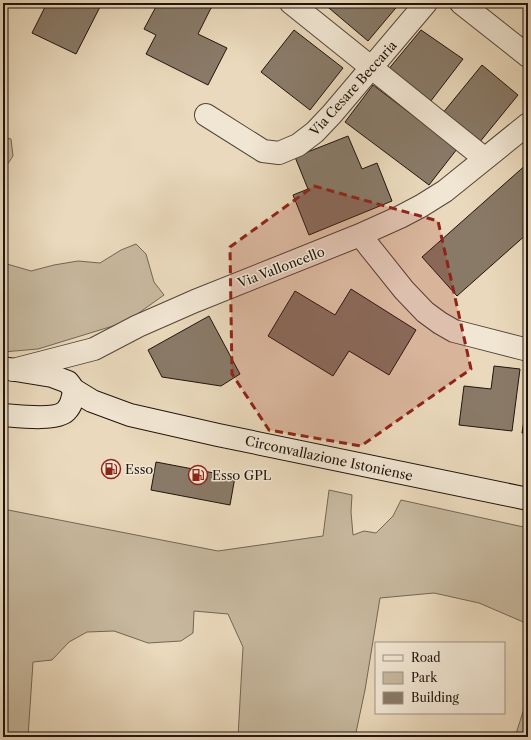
<svg xmlns="http://www.w3.org/2000/svg" width="531" height="740" font-family="'Libre Caslon Text',serif">
  <style>
    .green { fill: #c7b89e; stroke: #736656 }
    .building { fill: #897a68; stroke: #1f140e }
    .lines { fill: none; stroke-linecap: round; stroke-linejoin: round }
    .minor-casing { stroke: #52453a; stroke-width: 24 }
    .secondary-casing { stroke: #1f140e; stroke-width: 24 }
    .minor { stroke: #f1e6d3; stroke-width: 22 }
    .secondary { stroke: #f1e6d3; stroke-width: 22 }
    .marked { fill: #8f2418; fill-opacity: 0.2; stroke: #8f2418; stroke-width: 3; stroke-dasharray: 8 5; stroke-linejoin: round }
    .labels { text-anchor: middle; stroke-width: 3; stroke-linejoin: round; paint-order: stroke }
    .street-label { font-size: 13px; fill: #1f140e; stroke: #f1e6d3 }
    .poi-label { font-size: 13px; fill: #1f140e; stroke: #f1e6d3; text-anchor: start }
  </style>
  <rect width="100%" height="100%" fill="#ead9bc"/>
  <filter id="stains"><feTurbulence type="fractalNoise" baseFrequency=".005" numOctaves="4"/><feColorMatrix values="0 0 0 0 .2 0 0 0 0 .09 0 0 0 0 .02 0 0 0 .5 -.17"/></filter>
  <radialGradient id="worn" r=".72"><stop offset=".6" stop-color="#630" stop-opacity="0"/><stop offset="1" stop-color="#630" stop-opacity=".3"/></radialGradient>
  <path class="green" d="M3,137L11,139L13,156L3,171Z
    M136,244L146,254L154,282L164,295L126,322L38,349L3,352V254L7,264L31,271L54,265L78,261L100,263L121,250Z
    M329,490L352,495L351,512L353,535L364,531L376,533L393,516L401,500L528,528V624L479,603L434,593L380,598L365,690L355,737H238L243,647L228,614L194,611L193,633L181,641L148,643L114,631L87,632L69,642L52,660L33,662L28,737H3V509L218,551L323,536Z
    M528,696V737H515Z"/>
  <path class="building" d="M47,3H102L76,54L32,33Z
    M158,3H219L211,8L198,34L227,48L208,85L146,54L156,35L144,29Z
    M323,3H400L368,41Z
    M294,30L343,68L310,110L261,72Z
    M421,30L463,59L427,106L387,71Z
    M482,65L518,95L479,143L442,114Z
    M373,85L457,149L429,185L345,122Z
    M348,136L362,169L377,163L392,201L309,235L293,195L308,189L295,157Z
    M528,163V233L457,296L422,257Z
    M351,289L416,330L389,375L349,351L333,376L268,336L295,291L335,315Z
    M209,316L240,374L221,386L162,377L148,350Z
    M494,366L520,369L512,431L459,425L464,386L491,389Z
    M528,395V434L522,433Z
    M156,462L235,477L230,505L151,490Z"/>
  <g class="lines">
    <g class="minor-casing">
      <path id="minor" d="M291,3L484,158
        M461,3L528,56
        M206,115L263,151L279,153L298,145L315,132L332,114L426,3
        M360,235L404,290L425,312L440,323L454,331L528,350
        M13,370L94,349L138,326L195,301L360,235L400,217L421,206L445,191L528,124"/>
    </g>
    <g class="secondary-casing">
      <path id="secondary" d="M3,368L52,376L68,382L74,390C73,398 72,405 66,411C56,421 17,416 3,415
        M74,390L92,401L130,415L218,435L528,499"/>
    </g>
    <use href="#minor" class="minor"/>
    <use href="#secondary" class="secondary"/>
  </g>
  <path class="marked" d="M314,186L438,221L471,369L361,446L269,430L232,374L230,247Z"/>
  <defs>
    <g id="fuel-ring" transform="scale(1)"><circle r="9.5" fill="#f1e6d3" stroke="#8f2418" stroke-width="1.5"/><path d="M-5.5-6h7V0h2V4h1.3V-2.5L3-4.5l.8-.8L6-3V5H2.5V1h-1V6h-7ZM-4.2-4.7v3.2H.2V-4.7Z" fill="#8f2418"/></g>
  </defs>
  <g fill-rule="evenodd">
    <use href="#fuel-ring" x="111" y="469"/>
    <use href="#fuel-ring" x="198" y="475"/>
  </g>
  <g class="labels">
    <g class="street-label">
      <text transform="translate(353 88) rotate(-48)" y="5">Via Cesare Beccaria</text>
      <text transform="translate(281 267) rotate(-21)" y="5">Via Valloncello</text>
      <text transform="translate(329 458) rotate(12)" y="5">Circonvallazione Istoniense</text>
    </g>
    <g class="poi-label">
      <text x="125" y="474">Esso</text>
      <text x="212" y="480">Esso GPL</text>
    </g>
  </g>
  <rect width="531" height="740" fill="none" stroke="#ead9bc" stroke-width="16"/>
  <rect x="4" y="4" width="523" height="732" fill="none" stroke="#1f140e" stroke-width="2"/>
  <rect x="8" y="8" width="515" height="724" fill="none" stroke="#1f140e"/>
  <rect x="375" y="642" width="130" height="72" fill="#f1e6d3" stroke="#9d9284"/>
  <rect x="383" y="655" width="20" height="6" fill="#f1e6d3" stroke="#9d9284"/>
  <text x="411" y="662" font-size="12" fill="#1f140e">Road</text>
  <rect x="383" y="672" width="20" height="12" fill="#c7b89e" stroke="#9d9284"/>
  <text x="411" y="682" font-size="12" fill="#1f140e">Park</text>
  <rect x="383" y="692" width="20" height="12" fill="#897a68" stroke="#9d9284"/>
  <text x="411" y="702" font-size="12" fill="#1f140e">Building</text>
  <rect width="100%" height="100%" filter="url(#stains)"/>
  <rect width="100%" height="100%" fill="url(#worn)"/>
</svg>
